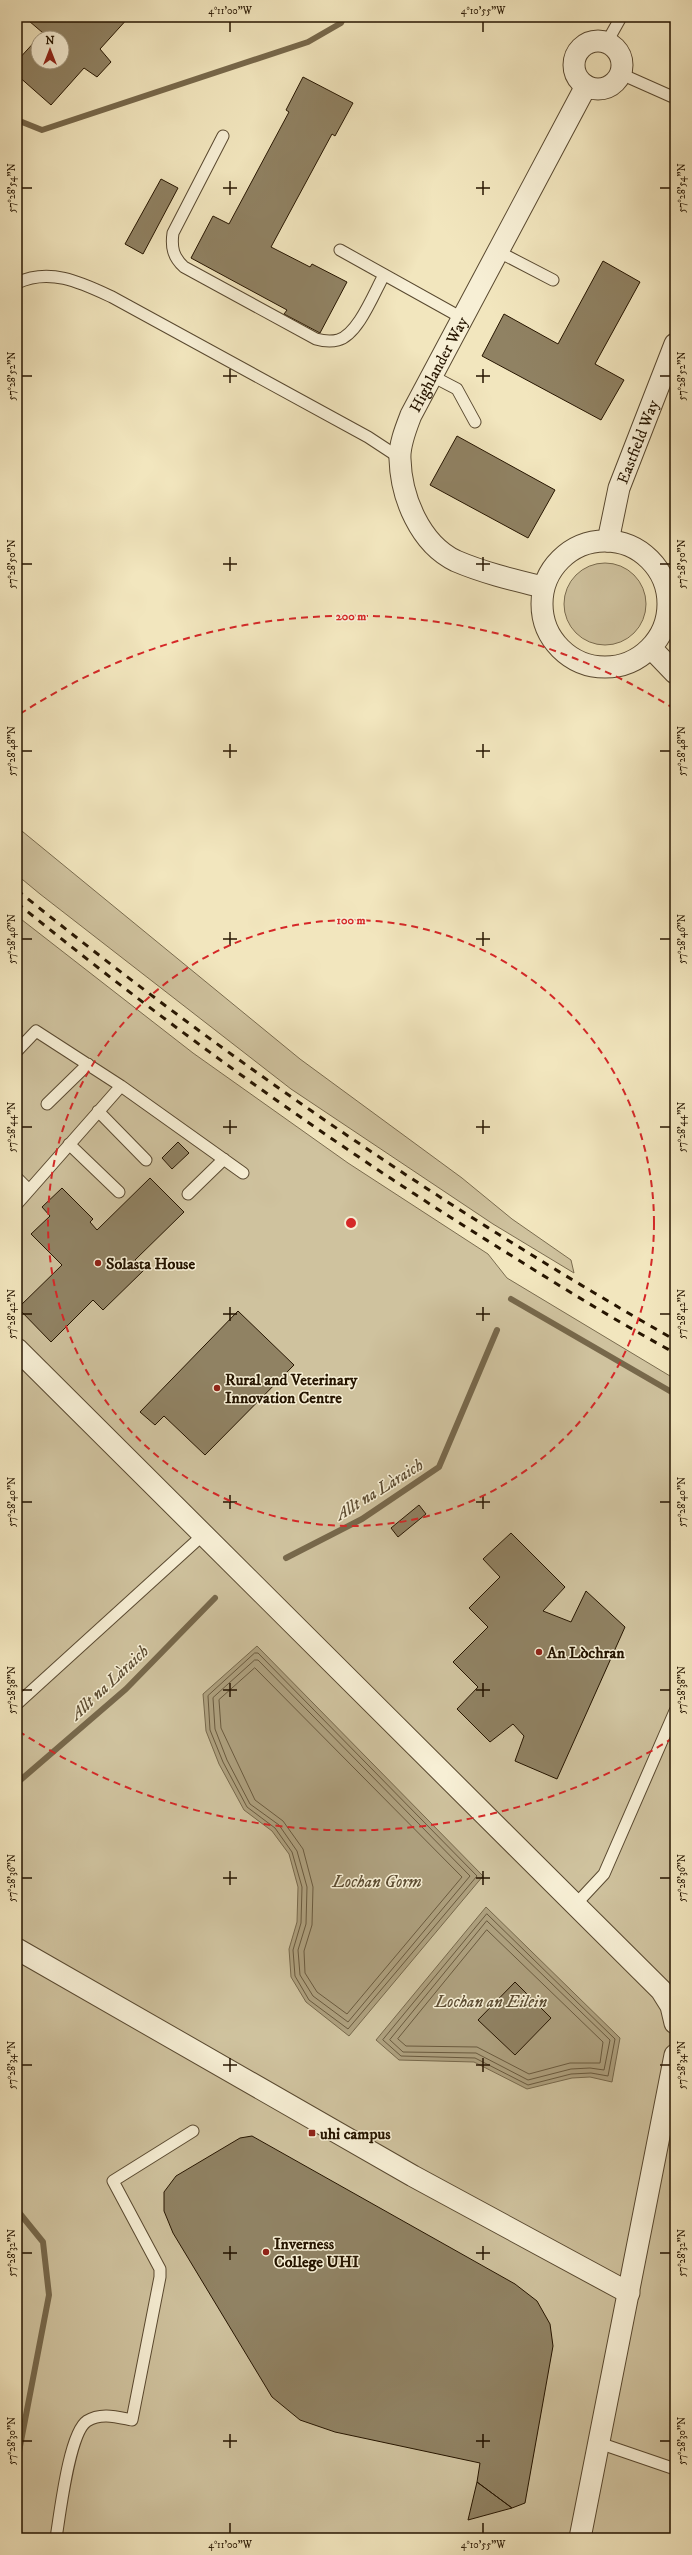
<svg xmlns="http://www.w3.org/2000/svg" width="692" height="2555" font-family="'IM FELL DW Pica',serif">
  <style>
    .green { fill: #cfc29e; stroke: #7a6c4f }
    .water { fill: #ad9f7d; stroke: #77684b }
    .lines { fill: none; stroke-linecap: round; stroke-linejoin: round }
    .shore { stroke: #6a5a3e; stroke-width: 1 }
    .stream { stroke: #77684b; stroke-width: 6 }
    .building { fill: #908263; stroke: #261500 }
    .lane-casing { stroke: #594930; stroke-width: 13 }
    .street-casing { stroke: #594930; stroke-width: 23 }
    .lane { stroke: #f7efd5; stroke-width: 11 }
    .street { stroke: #f7efd5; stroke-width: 21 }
    .rail { stroke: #261500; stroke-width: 3; stroke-dasharray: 7 7; stroke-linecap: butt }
    .ticks { fill: none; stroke: #261500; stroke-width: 1.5 }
    .ring { fill: none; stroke: #d62828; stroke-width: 2; stroke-dasharray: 7 5 }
    .poi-dot { fill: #8f2418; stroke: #f7efd5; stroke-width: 1.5 }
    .labels { text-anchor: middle; stroke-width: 3; stroke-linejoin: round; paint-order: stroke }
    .street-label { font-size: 16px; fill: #261500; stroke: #f7efd5 }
    .poi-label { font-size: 16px; font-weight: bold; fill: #261500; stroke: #f7efd5; text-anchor: start }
    .water-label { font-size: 17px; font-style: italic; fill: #5c4c32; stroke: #f7efd5 }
    .centre { fill: #d62828; stroke: #f7efd5; stroke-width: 2 }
    .ring-label { font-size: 12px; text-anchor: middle; font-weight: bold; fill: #d62828; stroke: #f7efd5; stroke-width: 3; stroke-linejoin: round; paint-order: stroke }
    .neatline { fill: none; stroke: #261500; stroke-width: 1.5 }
    .ticks-label { font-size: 10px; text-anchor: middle; fill: #261500 }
  </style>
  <rect width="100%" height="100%" fill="#f2e6be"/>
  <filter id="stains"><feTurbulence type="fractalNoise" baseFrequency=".005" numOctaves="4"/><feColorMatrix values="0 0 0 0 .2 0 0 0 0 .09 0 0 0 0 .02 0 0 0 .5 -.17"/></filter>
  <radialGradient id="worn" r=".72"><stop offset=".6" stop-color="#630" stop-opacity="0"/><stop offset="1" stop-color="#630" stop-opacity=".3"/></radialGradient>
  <path class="green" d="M564 604a41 41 0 1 1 82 0a41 41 0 1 1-82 0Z
    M17,827L300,1059L462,1178L512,1219L571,1260L574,1273L493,1224L291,1089L40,894L17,875Z
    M17,916L193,1053L348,1163L488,1254L507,1278L675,1379V2538H17Z"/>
  <path class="water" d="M257,1646L483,1876L349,2036L306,2002L291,1977L289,1949L297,1922L298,1887L289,1854L272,1831L244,1810L219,1764L206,1731L203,1694Z
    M486,1907L620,2038L612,2082L590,2077L572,2078L527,2089L474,2062L399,2060L376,2040Z"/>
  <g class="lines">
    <path class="shore" d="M255,1653H258L477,1876L348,2029L309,2000L295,1976L293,1950L301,1923L302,1887L292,1852L275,1828L247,1807L223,1762L210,1730L208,1696Z
      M255,1660H258L470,1876L348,2022L313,1996L300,1975L298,1950L306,1924L307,1887L297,1851L279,1825L250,1804L227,1760L215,1729L213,1698Z
      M255,1668L462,1877L347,2014L317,1992L305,1973L304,1951L312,1925L313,1887L303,1849L283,1821L255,1800L221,1728L219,1700Z
      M487,1914L615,2039L608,2076L591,2073L571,2074L528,2085L475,2058L401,2056L383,2040Z
      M487,1921L610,2040L604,2070L590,2068L571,2069L528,2080L476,2053L403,2052L390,2040Z
      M487,1930L603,2042L600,2063H570L529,2074L477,2047L406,2046L398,2039Z"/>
    <path class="stream" d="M17,120L42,130L308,42L341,23L344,17
      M511,1299L675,1394
      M286,1558L362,1519L439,1467L497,1330
      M17,1783L126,1689L215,1598
      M17,2210L43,2242L49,2295L17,2462"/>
  </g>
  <path class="building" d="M33,17H129L100,49L111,62L97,77L84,68L51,105L17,75V61L38,38V62H62V38H38L43,33L29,21Z
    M303,77L353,103L335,136L332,134L271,247L310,267L312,264L347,282L320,333L284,314L287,310L191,258L213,216L229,224L289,112L286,110Z
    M161,179L178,188L143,254L125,244Z
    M603,261L640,282L595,364L624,380L601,420L482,356L504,314L558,344Z
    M457,436L555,490L528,538L430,485Z
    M178,1142L189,1153L172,1169L162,1158Z
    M150,1178L184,1212L135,1260L144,1270L103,1310L93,1300L51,1342L18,1308L62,1265L31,1234L50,1216L42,1207L62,1188L93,1219L90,1222L97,1230Z
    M238,1311L294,1365L205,1455L164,1416L155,1425L140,1412Z
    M419,1505L426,1514L398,1537L391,1528Z
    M511,1533L565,1587L543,1611L571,1622L586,1591L625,1627L557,1779L515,1761L524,1736L513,1724L490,1742L457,1709L478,1687L453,1662L488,1627L469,1608L500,1577L483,1559Z
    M515,1982L551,2018L515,2055L478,2020Z
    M252,2136L515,2284L537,2301L550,2324L553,2346L525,2503L512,2508L477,2482L480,2463L335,2432L300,2420L272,2397L173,2233L164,2211V2192L176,2176L240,2138Z
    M477,2482L512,2508L468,2520Z"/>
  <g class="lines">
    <g class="lane-casing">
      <path id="lane" d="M607,42L621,17
        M621,74L675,98
        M223,136L173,233C171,247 173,257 184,267L316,339C323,341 330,342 338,340C358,335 374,293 384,275
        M340,250L462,318
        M499,252L553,280
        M17,283C50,267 82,283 112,297L368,437L400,458
        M432,376L457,389L475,422
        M665,584L675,580
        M17,1051L36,1031L121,1086L17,1204
        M121,1086L243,1173
        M47,1104L88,1064
        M98,1111L146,1160
        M69,1144L119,1192
        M17,1178L29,1190
        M188,1194L224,1159
        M17,1704L204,1534
        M576,1904L604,1874L675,1711
        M599,2443L675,2469
        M56,2538C60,2514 69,2433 87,2421C101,2412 117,2417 132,2420L160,2277V2269L113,2181L193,2131"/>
    </g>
    <g class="street-casing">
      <g id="street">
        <circle cx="598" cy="65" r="24"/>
        <circle cx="605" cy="604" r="63"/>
        <path id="s1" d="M608,541L619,488L675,344"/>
        <path id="s2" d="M543,587C514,580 484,573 456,561C420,544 401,497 400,459C399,445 406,428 411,415L586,86"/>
        <path d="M651,648L675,673"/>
        <path d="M17,1349L661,1990L671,2006L675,2023"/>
        <path d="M17,1949L413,2176L629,2293"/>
        <path d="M580,2538L675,2055"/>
      </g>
    </g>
    <use href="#lane" class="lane"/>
    <use href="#street" class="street"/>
    <path class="rail" d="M17,890C224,1058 444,1208 675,1340
      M17,903C169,1027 329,1142 496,1246C555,1283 614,1320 675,1353"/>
  </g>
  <path class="ticks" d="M230,22V32M483,22V32M230,181V195M483,181V195M22,188H32M223,188H237M476,188H490M660,188H670M230,369V383M483,369V383M22,376H32M223,376H237M476,376H490M660,376H670M230,557V571M483,557V571M22,564H32M223,564H237M476,564H490M660,564H670M230,744V758M483,744V758M22,751H32M223,751H237M476,751H490M660,751H670M230,932V946M483,932V946M22,939H32M223,939H237M476,939H490M660,939H670M230,1120V1134M483,1120V1134M22,1127H32M223,1127H237M476,1127H490M660,1127H670M230,1307V1321M483,1307V1321M22,1314H32M223,1314H237M476,1314H490M660,1314H670M230,1495V1509M483,1495V1509M22,1502H32M223,1502H237M476,1502H490M660,1502H670M230,1683V1697M483,1683V1697M22,1690H32M223,1690H237M476,1690H490M660,1690H670M230,1871V1885M483,1871V1885M22,1878H32M223,1878H237M476,1878H490M660,1878H670M230,2058V2072M483,2058V2072M22,2065H32M223,2065H237M476,2065H490M660,2065H670M230,2246V2260M483,2246V2260M22,2253H32M223,2253H237M476,2253H490M660,2253H670M230,2434V2448M483,2434V2448M22,2441H32M223,2441H237M476,2441H490M660,2441H670M230,2523V2533M483,2523V2533"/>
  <g class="ring">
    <circle cx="351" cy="1223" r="303"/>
    <path d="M673 1738A607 607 0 0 1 20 1732M20 714A607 607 0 0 1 673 708"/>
  </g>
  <g class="poi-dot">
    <circle cx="98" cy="1263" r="4"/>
    <circle cx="217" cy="1388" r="4"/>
    <circle cx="539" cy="1652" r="4"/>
    <rect x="308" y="2129" width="8" height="8" rx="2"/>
    <circle cx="266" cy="2252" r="4"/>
  </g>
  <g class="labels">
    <g class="street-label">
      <text dy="6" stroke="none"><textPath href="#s2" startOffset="316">Highlander Way</textPath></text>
      <text dy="6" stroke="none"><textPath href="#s1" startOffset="104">Eastfield Way</textPath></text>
    </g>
    <g class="poi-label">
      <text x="106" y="1269">Solasta House</text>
      <text x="225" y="1385">Rural and Veterinary<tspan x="225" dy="18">Innovation Centre</tspan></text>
      <text x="547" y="1658">An Lòchran</text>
      <text x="320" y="2139">uhi campus</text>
      <text x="274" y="2249">Inverness<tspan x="274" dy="18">College UHI</tspan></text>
    </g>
    <g class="water-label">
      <text transform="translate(379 1489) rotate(-32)" y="6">Allt na Làraich</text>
      <text transform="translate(109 1682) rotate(-43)" y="6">Allt na Làraich</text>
      <text x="377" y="1887">Lochan Gorm</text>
      <text x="491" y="2007">Lochan an Eilein</text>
    </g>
  </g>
  <circle cx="351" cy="1223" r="6" class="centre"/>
  <g class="ring-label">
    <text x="351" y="620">200 m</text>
    <text x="351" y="924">100 m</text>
  </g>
  <rect width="692" height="2555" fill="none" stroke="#f2e6be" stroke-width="44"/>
  <g transform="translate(50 50)"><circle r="19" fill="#f7efd5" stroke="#a39880"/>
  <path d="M0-3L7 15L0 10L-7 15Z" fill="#8f2418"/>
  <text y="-6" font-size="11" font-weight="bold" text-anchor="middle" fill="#261500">N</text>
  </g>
  <rect x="22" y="22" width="648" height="2511" class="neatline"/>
  <g class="ticks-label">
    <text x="230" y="14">4°11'00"W</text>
    <text x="483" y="14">4°10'55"W</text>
    <text transform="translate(11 188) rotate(-90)" y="4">57°28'54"N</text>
    <text transform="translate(681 188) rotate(-90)" y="4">57°28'54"N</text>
    <text transform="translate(11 376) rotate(-90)" y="4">57°28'52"N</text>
    <text transform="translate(681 376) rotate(-90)" y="4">57°28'52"N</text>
    <text transform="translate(11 564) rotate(-90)" y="4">57°28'50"N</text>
    <text transform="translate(681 564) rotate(-90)" y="4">57°28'50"N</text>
    <text transform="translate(11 751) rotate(-90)" y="4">57°28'48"N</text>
    <text transform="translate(681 751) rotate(-90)" y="4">57°28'48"N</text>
    <text transform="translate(11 939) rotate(-90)" y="4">57°28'46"N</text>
    <text transform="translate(681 939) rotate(-90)" y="4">57°28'46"N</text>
    <text transform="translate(11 1127) rotate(-90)" y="4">57°28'44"N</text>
    <text transform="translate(681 1127) rotate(-90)" y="4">57°28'44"N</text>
    <text transform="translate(11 1314) rotate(-90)" y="4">57°28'42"N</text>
    <text transform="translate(681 1314) rotate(-90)" y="4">57°28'42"N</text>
    <text transform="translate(11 1502) rotate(-90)" y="4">57°28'40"N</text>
    <text transform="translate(681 1502) rotate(-90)" y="4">57°28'40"N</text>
    <text transform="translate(11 1690) rotate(-90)" y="4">57°28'38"N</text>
    <text transform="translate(681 1690) rotate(-90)" y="4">57°28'38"N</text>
    <text transform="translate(11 1878) rotate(-90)" y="4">57°28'36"N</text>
    <text transform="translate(681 1878) rotate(-90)" y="4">57°28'36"N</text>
    <text transform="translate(11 2065) rotate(-90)" y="4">57°28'34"N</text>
    <text transform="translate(681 2065) rotate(-90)" y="4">57°28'34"N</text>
    <text transform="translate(11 2253) rotate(-90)" y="4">57°28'32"N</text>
    <text transform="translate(681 2253) rotate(-90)" y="4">57°28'32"N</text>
    <text transform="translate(11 2441) rotate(-90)" y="4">57°28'30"N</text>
    <text transform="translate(681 2441) rotate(-90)" y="4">57°28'30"N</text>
    <text x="230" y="2548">4°11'00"W</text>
    <text x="483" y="2548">4°10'55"W</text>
  </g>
  <rect width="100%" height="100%" filter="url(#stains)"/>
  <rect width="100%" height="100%" fill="url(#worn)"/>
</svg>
